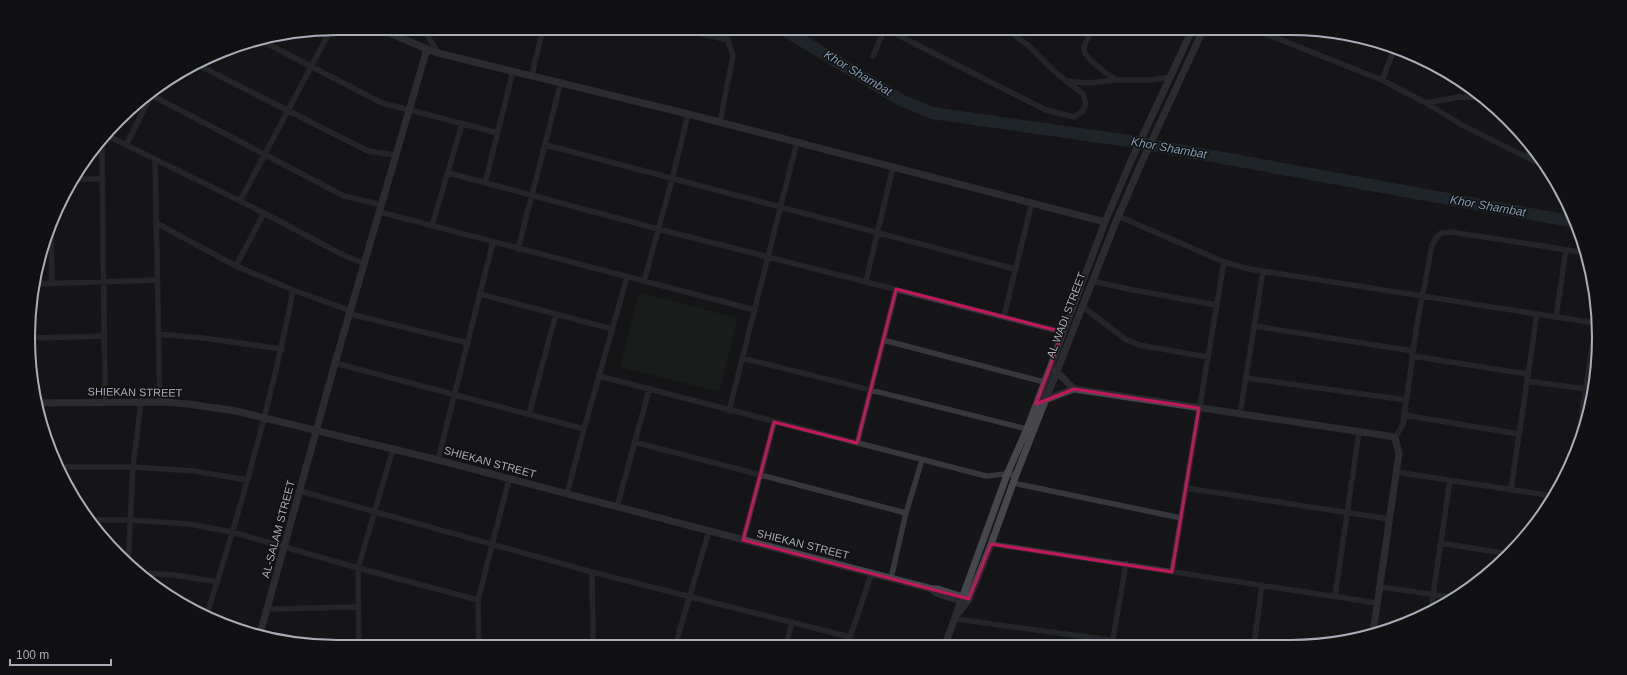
<svg xmlns="http://www.w3.org/2000/svg" width="1627" height="675" font-family="Helvetica,sans-serif">
  <style>
    .green { fill: #1e261f }
    .lines { fill: none; stroke-linecap: round; stroke-linejoin: round }
    .river { stroke: #2c353c; stroke-width: 12 }
    .street { stroke: #37383d; stroke-width: 5.5 }
    .secondary { stroke: #45474d; stroke-width: 7 }
    .marked { fill: none; stroke: #c2185b; stroke-width: 3; stroke-linejoin: round }
    .labels { text-anchor: middle; stroke-width: 3; stroke-linejoin: round; paint-order: stroke }
    .street-label { font-size: 11px; fill: #a8adb8; stroke: #111113 }
    .water-label { font-size: 12px; font-style: italic; fill: #7f9bb3; stroke: #111113 }
    .rim { fill: none; stroke: #a8adb8; stroke-width: 2 }
  </style>
  <rect width="100%" height="100%" fill="#161618"/>
  <path class="green" d="M639,293L738,318L719,392L620,367Z"/>
  <g class="lines">
    <path class="river" d="M781,28L901,100L932,113L1129,141L1575,222"/>
    <path class="street" d="M423,28L438,53
      M679,28L728,40
      M884,28L1046,110L1074,117L1082,112L1086,104L1083,94L1055,72L1029,46L1005,28
      M1094,28C1091,34 1085,41 1084,48C1082,57 1108,74 1116,80
      M1251,28L1382,80L1426,103L1462,125L1546,167
      M262,41L382,103L410,110L498,133
      M873,56L885,28
      M196,64L368,151L396,155
      M532,75L543,28
      M1382,80L1395,47
      M1066,81L1088,83L1116,80H1152L1170,77
      M149,94L344,196L382,205
      M1426,103L1459,97L1484,98
      M720,122L733,56L724,28
      M108,136L264,213L341,254L365,264
      M102,143L105,402
      M126,145L154,90
      M546,145L1015,269
      M1527,157L1532,146
      M155,159L160,402
      M449,173L658,229L1063,332
      M73,179H103
      M485,183L513,71
      M240,201L331,29
      M380,212L755,310
      M1118,216L1224,262L1249,269L1556,317L1596,323L1598,322
      M51,223L52,284
      M156,223L236,266L293,290L351,311
      M432,226L462,124
      M518,249L561,82
      M236,266L264,213
      M644,281L672,180L688,114
      M866,281L893,167
      M1092,281L1128,289L1216,305
      M34,284L157,280
      M480,294L612,329
      M1082,306L1125,339L1139,345L1208,357
      M350,314L468,343
      M1004,316L1032,202
      M1556,317L1566,250
      M1254,326L1413,351
      M158,334L203,338L282,349
      M32,338L105,336
      M883,340L1044,382
      M1412,356L1528,374
      M742,358L1027,429
      M335,363L584,429
      M599,376L986,476C997,476 1006,472 1016,475
      M1246,378L1406,400
      M1587,379L1596,380
      M1527,381L1586,389
      M729,411L797,142
      M529,414L556,314
      M1240,414L1263,271
      M1404,415L1519,434
      M1395,438L1403,424L1417,324L1432,245L1437,237L1441,233L1451,232L1587,253
      M634,442L906,513
      M857,443L896,289
      M1576,450L1596,323
      M438,460L493,242
      M60,467H133L194,471L247,480
      M1396,472L1553,496
      M1013,483L1181,518
      M1186,488L1389,519
      M1511,489L1537,314
      M300,491L592,572L850,637
      M567,494L584,429L627,277
      M617,507L649,390
      M89,520H131L189,524L232,532L358,568L478,600
      M743,540L774,422
      M1441,543L1508,554
      M991,544L1377,603
      M128,563L133,467L141,401
      M592,572L593,646
      M1172,572L1224,262
      M138,573L174,575L218,582
      M891,578L906,513L922,460
      M1380,587L1451,597
      M1335,596L1359,432
      M267,609L359,607
      M1431,609L1450,480
      M207,614C241,508 272,400 293,290
      M956,619L1146,645
      M1112,645L1126,564
      M1254,645L1262,585
      M675,646L709,531
      M786,646L792,622
      M847,646L872,572
      M359,647L358,568L393,449
      M479,647L478,600L509,479"/>
    <path class="secondary" d="M378,28L427,49L438,53L688,114L1105,222
      M1056,371L1074,389
      M1047,399L1074,389L1389,436L1395,438L1399,453L1373,633
      M36,403L162,402L188,404L236,411L438,460L932,589H938L969,599
      M932,589L936,593L964,602
      M959,612L969,599L990,547L1016,475L1115,224L1140,166L1204,28
      M260,634L335,363L427,49
      M945,645L1008,472L1027,429L1105,222L1130,163L1193,28"/>
  </g>
  <path d="M0 0H1627V675H0ZM896,289L1063,332L1036,404L1074,389L1199,408L1172,572L991,544L969,599L743,540L774,422L857,443Z" fill="#161618" fill-opacity=".55" fill-rule="evenodd"/>
  <path class="marked" d="M896,289L1063,332L1036,404L1074,389L1199,408L1172,572L991,544L969,599L743,540L774,422L857,443Z"/>
  <g class="labels">
    <g class="street-label">
      <text transform="translate(1066 315) rotate(-69)" y="4">AL WADI STREET</text>
      <text transform="translate(135 392) rotate(1)" y="4">SHIEKAN STREET</text>
      <text transform="translate(490 462) rotate(15)" y="4">SHIEKAN STREET</text>
      <text transform="translate(278 529) rotate(-75)" y="4">AL-SALAM STREET</text>
      <text transform="translate(803 544) rotate(14)" y="4">SHIEKAN STREET</text>
    </g>
    <g class="water-label">
      <text transform="translate(858 73) rotate(31)" y="4">Khor Shambat</text>
      <text transform="translate(1169 148) rotate(10)" y="4">Khor Shambat</text>
      <text transform="translate(1488 206) rotate(10)" y="4">Khor Shambat</text>
    </g>
  </g>
  <path d="M0 0H1627V675H0ZM337 35H1290A302 302 0 0 1 1592 337V338A302 302 0 0 1 1290 640H337A302 302 0 0 1 35 338V337A302 302 0 0 1 337 35Z" fill="#111113" fill-rule="evenodd"/>
  <path class="rim" d="M337 35H1290A302 302 0 0 1 1592 337V338A302 302 0 0 1 1290 640H337A302 302 0 0 1 35 338V337A302 302 0 0 1 337 35Z"/>
  <path d="M10 659v6h101v-6" fill="none" stroke="#a8adb8" stroke-width="2"/>
  <text x="16" y="659" font-size="12" fill="#a8adb8" stroke="#111113" stroke-width="3" paint-order="stroke">100 m</text>
</svg>
